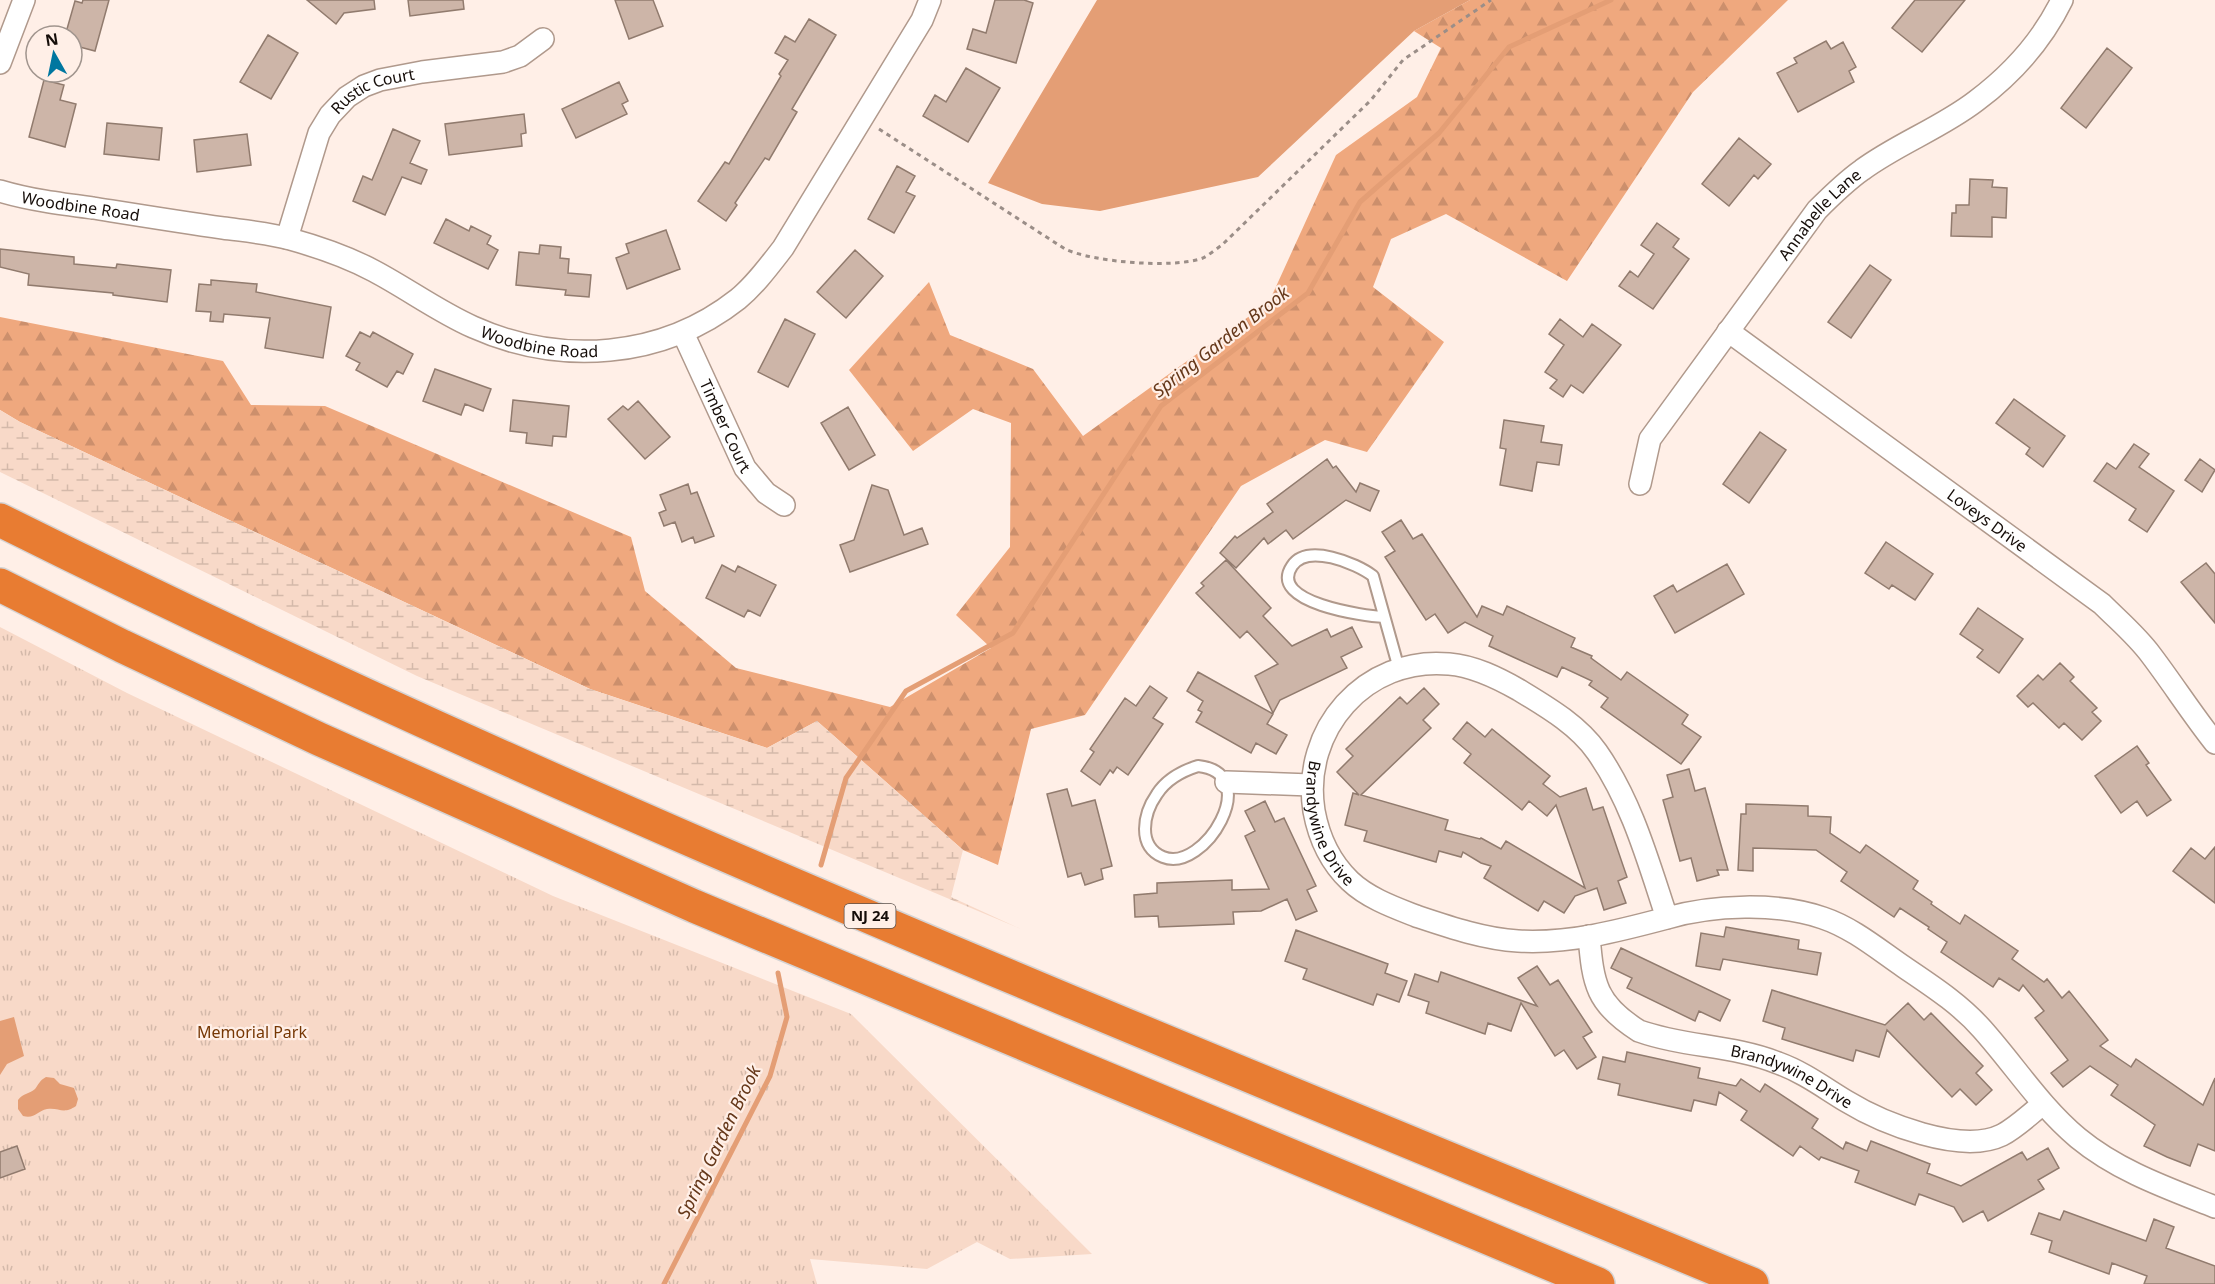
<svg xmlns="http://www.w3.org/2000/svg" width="2215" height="1284" font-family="'Noto Sans',sans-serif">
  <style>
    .forest { fill: url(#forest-firs) }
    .wetland { fill: url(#wetland-marsh) }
    .park { fill: url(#park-tufts) }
    .water { fill: #e49e75 }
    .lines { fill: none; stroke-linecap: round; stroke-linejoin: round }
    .stream { stroke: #e49e75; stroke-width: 5 }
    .building { fill: #cdb5a8; stroke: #917b6e; stroke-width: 1.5 }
    .lane-casing { stroke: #b0998c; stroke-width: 14 }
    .street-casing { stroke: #b0998c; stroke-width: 24 }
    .highway-casing { stroke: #d5d3d3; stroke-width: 36 }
    .path { stroke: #9b8e88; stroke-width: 3; stroke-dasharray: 4.5 4.5; stroke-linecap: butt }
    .lane { stroke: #fff; stroke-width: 10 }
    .street { stroke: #fff; stroke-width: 21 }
    .highway { stroke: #e87c32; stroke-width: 33 }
    .labels { text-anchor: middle; stroke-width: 4.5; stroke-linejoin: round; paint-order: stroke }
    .shield { fill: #ffefe7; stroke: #5b514c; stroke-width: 1.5 }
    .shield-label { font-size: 15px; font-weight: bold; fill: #150d09 }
    .street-label { font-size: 16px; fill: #150d09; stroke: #ffefe7 }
    .park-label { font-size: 16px; fill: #763704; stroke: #ffefe7 }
    .water-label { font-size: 18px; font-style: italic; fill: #653719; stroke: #ffefe7 }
  </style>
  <defs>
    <pattern id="forest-firs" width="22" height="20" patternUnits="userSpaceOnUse" patternTransform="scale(1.5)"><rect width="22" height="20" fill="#efa87e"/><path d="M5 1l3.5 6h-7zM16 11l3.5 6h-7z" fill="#cc8f6c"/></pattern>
    <pattern id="wetland-marsh" width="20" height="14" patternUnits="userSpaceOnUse" patternTransform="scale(1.5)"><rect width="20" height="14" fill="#f8d9c8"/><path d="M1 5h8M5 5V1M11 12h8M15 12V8" fill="none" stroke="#d4b9aa"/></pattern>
    <pattern id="park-tufts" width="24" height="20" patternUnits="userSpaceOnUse" patternTransform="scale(1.5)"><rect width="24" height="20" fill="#f8d9c8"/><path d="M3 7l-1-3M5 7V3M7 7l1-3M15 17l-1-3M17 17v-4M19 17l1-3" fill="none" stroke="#d4b9aa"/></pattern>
  </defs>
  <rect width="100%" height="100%" fill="#ffefe7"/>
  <path class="forest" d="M1470,0H1788L1693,92L1567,281L1446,214L1391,239L1373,287L1444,342L1367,452L1325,440L1241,486L1085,715L1031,729L998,865L963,850L817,721L767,748L590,689L20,422L0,410V317L223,361L251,405L325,406L631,537L645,591L736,668L890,707L991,648L956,615L1010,547L1011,423L973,409L913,451L849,370L929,282L950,335L1033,369L1083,436L1269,302L1336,155L1417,97L1441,48L1414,31Z"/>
  <path class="wetland" d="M0,410L20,422L590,689L767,748L817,721L963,850L951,897L1021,929L417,676L0,472Z"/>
  <path class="park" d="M0,627L127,693L553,896L851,1014L1092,1254L1010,1259L977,1242L927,1269L810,1259L817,1284H0Z"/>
  <path class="water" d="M1097,0H1470L1414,31L1258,177L1100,211L1042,204L988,183Z
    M14,1017L24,1056L7,1064L0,1075V1021Z
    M46,1077L54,1078L60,1084L74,1088L78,1099L76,1106C63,1115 59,1107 47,1109C37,1111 35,1119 23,1116L18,1109V1100C23,1093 30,1094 35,1089C39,1084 39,1081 46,1077Z"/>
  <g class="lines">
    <path class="stream" d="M821,865L846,778L906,691L1013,633L1161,406L1308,293L1360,202L1439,133L1509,47L1611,0
      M664,1284L770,1076L787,1017L778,973"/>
  </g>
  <path class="building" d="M83,0H109L95,51L72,45V36H65L75,1L82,3Z
    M307,0H374L375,9L344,13L336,24Z
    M408,0H463L464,9L410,16Z
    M615,0H653L663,26L629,39Z
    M995,0H1024L1033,3L1016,63L967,49L973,29L986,33Z
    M1915,0H1965L1922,52L1892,28Z
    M809,19L836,35L792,109L797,112L769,160L765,158L735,203L737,205L726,221L698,201L725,162L729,164L781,76L779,74L788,60L775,53L785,36L795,42Z
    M268,35L298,53L271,99L240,82Z
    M1826,41L1831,49L1843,42L1856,67L1849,71L1854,82L1798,112L1777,73L1797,63L1794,58Z
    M2107,48L2132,68L2086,128L2061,108Z
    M966,68L1000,88L968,142L923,116L935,95L946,102Z
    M44,80L64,85L60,100L76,104L65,147L29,137Z
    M619,82L628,101L622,104L627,114L576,138L562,109Z
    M524,114L526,133L521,134L522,146L449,155L445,124Z
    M107,123L162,128L159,160L104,154Z
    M393,129L420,141L410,163L427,170L421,184L402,177L385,215L353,201L363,176L372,180Z
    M247,134L251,165L197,172L194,140Z
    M1739,138L1771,164L1758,179L1754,175L1729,206L1702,184Z
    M897,166L915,176L906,192L915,196L894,233L868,219Z
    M1970,179L1993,180L1992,187L2007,188L2006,218L1992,217V237L1951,236L1952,213H1956V205H1969Z
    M446,219L469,231L471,226L491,236L487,244L498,250L488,269L434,243Z
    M1657,223L1679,239L1673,247L1689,259L1653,309L1619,286L1630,271L1638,277L1654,254L1641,245Z
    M666,230L680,269L627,289L616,258L629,253L626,244Z
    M540,245L561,247L560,258L569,259L568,273L591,275L589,297L565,295L566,290L516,285L519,252L539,254Z
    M0,249L74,257V264L116,268L117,264L171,270L167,302L113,295V293L28,285L29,274L0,267Z
    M855,250L883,276L846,318L817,292Z
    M1870,265L1891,280L1851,338L1828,322Z
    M211,280L257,284L256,292L331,307L323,358L265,348L270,318L224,314L223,322L210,321L211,312L196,311L199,284L211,285Z
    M785,319L815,334L788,387L758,372Z
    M1560,319L1583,337L1592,324L1621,345L1583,393L1571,385L1563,397L1550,388L1557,380L1545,372L1564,345L1549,334Z
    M360,332L370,337L373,332L413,354L403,374L397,371L387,387L356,370L360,363L346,356Z
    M435,369L491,389L483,411L465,404L461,415L423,401Z
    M2014,399L2065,436L2043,467L2026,454L2030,448L1996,423Z
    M513,400L569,406L566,437L553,436L552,446L526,443L527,433L510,431Z
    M638,401L670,437L645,459L608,419L623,406L628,410Z
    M848,407L875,455L849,470L821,423Z
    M1504,420L1544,426L1541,442L1562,445L1559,465L1537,462L1532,491L1500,485L1506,449L1500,448Z
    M1760,432L1786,450L1749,503L1723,484Z
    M2134,444L2149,454L2139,467L2174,491L2147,532L2129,520L2136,509L2094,481L2107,463L2116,469Z
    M1327,459L1333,468L1336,466L1356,492L1360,483L1379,491L1370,511L1346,500L1293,539L1286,530L1268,544L1264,538L1236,568L1220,553L1235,536L1237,538L1273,512L1267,504Z
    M2200,459L2215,470L2202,492L2185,480Z
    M688,484L691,494L697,492L714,536L695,543L693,537L682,542L675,522L664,526L659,513L666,510L660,495Z
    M872,485L888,490L904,535L922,528L928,544L850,572L840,545L854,540Z
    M1401,520L1413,539L1422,534L1477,617L1482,606L1503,615L1507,606L1575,638L1571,647L1592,656L1591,658L1621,680L1627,672L1688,715L1682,724L1701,737L1681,764L1601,707L1608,698L1589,685L1592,681L1562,667L1557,677L1489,646L1493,636L1465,622L1448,633L1435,614L1426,620L1385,557L1395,551L1382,532Z
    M1886,542L1933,574L1915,600L1892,585L1889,589L1865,573Z
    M1226,560L1271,608L1263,616L1292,646L1327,629L1331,637L1352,627L1362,647L1341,657L1347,668L1280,700L1273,713L1255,676L1278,664L1247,631L1240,638L1196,593L1204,586L1201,583Z
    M2206,563L2215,574V623L2181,582Z
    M1727,564L1744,594L1675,633L1654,596L1673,585L1677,592Z
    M722,565L735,572L738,566L776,585L760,616L748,610L744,617L706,598Z
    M1978,608L2023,639L1999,673L1977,657L1983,650L1960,634Z
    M2060,663L2074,677L2070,681L2097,708L2092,712L2101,721L2082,740L2064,723L2059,728L2033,703L2028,707L2017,696L2038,675L2043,680Z
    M1198,672L1273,714L1267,724L1287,735L1276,754L1256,743L1251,753L1196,722L1202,712L1198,710L1203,701L1187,691Z
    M1150,686L1167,698L1153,718L1163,724L1128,775L1117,767L1113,773L1110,770L1100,785L1081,771L1094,752L1090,749L1125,698L1136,706Z
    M1424,688L1439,704L1423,720L1431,728L1361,795L1448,820L1445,830L1480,839L1481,838L1501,849L1506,841L1585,888L1556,805L1547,816L1529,801L1522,810L1464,763L1471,754L1453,739L1467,722L1485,737L1492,729L1550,776L1543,784L1560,797L1586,788L1593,810L1603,807L1627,877L1618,881L1626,903L1604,910L1597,888L1575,896L1564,913L1544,901L1538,911L1484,878L1491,866L1481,863L1463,852L1461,857L1439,851L1436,862L1364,841L1367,831L1345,825L1353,793L1359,795L1337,772L1353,756L1346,749L1400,697L1407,704Z
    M2137,746L2149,763L2146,765L2171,800L2147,816L2137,801L2121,813L2095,776Z
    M1689,769L1695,791L1705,788L1728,870H1717L1719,875L1697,881L1691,858L1680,861L1663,800L1673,797L1667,775Z
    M1067,789L1072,806L1095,800L1112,866L1101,869L1103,879L1085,885L1081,873L1068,877L1047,794Z
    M1265,801L1275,822L1284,818L1316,886L1307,890L1317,911L1296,920L1287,899L1261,911L1233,912L1234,924L1159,927L1158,916L1135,917L1134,895L1157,893V883L1232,880V890L1269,889L1245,836L1255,831L1245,811Z
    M1746,804L1808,806V816L1831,817L1830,833L1860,853L1866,845L1918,881L1913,889L1932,902L1931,904L1960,924L1965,915L2018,951L2012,959L2044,982L2047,979L2062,998L2069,991L2108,1040L2100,1046L2131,1067L2136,1059L2203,1105L2215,1078V1151L2198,1144L2190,1166L2167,1157L2144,1146L2155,1125L2111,1095L2118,1085L2090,1066L2063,1087L2051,1073L2068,1060L2035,1018L2044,1011L2023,985L2019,991L1999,978L1993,987L1941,952L1947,942L1928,929L1929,927L1900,908L1894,917L1841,881L1847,872L1816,850L1753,848V871L1738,870L1741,814H1746Z
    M2215,847V903L2173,871L2191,848L2205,859Z
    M1726,927L1799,940L1798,949L1821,953L1817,975L1723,959L1720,970L1696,966L1701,933L1724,937Z
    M1296,930L1388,964L1385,973L1407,981L1399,1002L1377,994L1373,1005L1303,979L1307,969L1285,961Z
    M1621,948L1730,1000L1720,1021L1699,1011L1695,1021L1627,988L1632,978L1611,968Z
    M1537,966L1550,985L1558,980L1592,1032L1583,1037L1596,1057L1577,1069L1564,1050L1555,1056L1521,1003L1511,1031L1488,1023L1485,1034L1426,1013L1429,1002L1408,995L1415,974L1438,982L1441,972L1537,1006L1518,978Z
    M1772,990L1885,1025L1908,1003L1924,1020L1931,1013L1983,1066L1976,1073L1992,1090L1976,1105L1960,1089L1952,1097L1887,1030L1879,1057L1856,1050L1853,1061L1782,1039L1785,1028L1763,1021Z
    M1627,1052L1700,1068L1698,1078L1736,1086L1741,1079L1760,1092L1765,1084L1818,1119L1812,1128L1843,1149L1846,1142L1867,1151L1871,1141L1930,1164L1927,1173L1961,1186L2022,1152L2027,1160L2048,1148L2059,1168L2038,1180L2044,1189L1988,1221L1983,1211L1963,1222L1954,1207L1919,1194L1915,1205L1855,1182L1859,1171L1821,1157L1819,1160L1800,1146L1793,1156L1741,1120L1747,1111L1719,1092L1716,1105L1694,1100L1691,1111L1618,1095L1620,1084L1598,1079L1603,1057L1625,1062Z
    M17,1146L25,1169L0,1178V1152Z
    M2064,1211L2146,1241L2154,1219L2174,1227L2166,1248L2215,1266V1284H2144L2147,1276L2112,1263L2109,1274L2049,1252L2052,1241L2031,1234L2039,1213L2060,1220Z"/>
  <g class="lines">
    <g class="lane-casing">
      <path id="lane" d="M1384,617C1365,616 1267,603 1292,566C1307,543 1356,563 1373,576L1399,669
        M1198,766C1265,773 1204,874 1163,857C1137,846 1143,814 1157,794C1166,780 1182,771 1198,766Z"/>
    </g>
    <g class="street-casing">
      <g id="street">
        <path d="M0,63L24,0"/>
        <path id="s1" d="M0,191C30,200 62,204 93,208C137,215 180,222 223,228C245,231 269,233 290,239C319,247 348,257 374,271C408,289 439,312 473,327C560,366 662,359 738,299C755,285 769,266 783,248L922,20L930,0"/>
        <path id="s2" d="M287,238L319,133L330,115L347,97L364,86L380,80L422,72L503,62L520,56L543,39"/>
        <path id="s3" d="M1728,331L2102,604C2119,621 2137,636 2151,655C2173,684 2192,714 2215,743"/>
        <path id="s4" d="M683,333L745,468L766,493L784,505"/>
        <path id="s5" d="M1640,484L1650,439L1817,210C1831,196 1845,182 1862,170C1897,144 1941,128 1976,101C2012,74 2042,41 2062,0"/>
        <path d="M1226,782L1311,785"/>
        <path id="s6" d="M1667,918C1648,861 1632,802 1597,752C1578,725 1547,707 1519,690C1498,678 1474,666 1449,664C1365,656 1301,730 1314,811C1319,838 1330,862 1350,881C1368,898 1393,907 1416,916C1449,927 1484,939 1518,941C1569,944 1618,931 1667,918C1712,905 1778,902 1823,918C1853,928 1879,950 1904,967C1932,986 1960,1004 1982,1029C2015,1066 2040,1106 2078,1138C2118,1171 2167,1188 2215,1207"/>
        <path id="s7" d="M1589,936C1593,984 1596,1004 1639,1031C1684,1047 1733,1045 1778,1063C1803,1072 1823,1087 1846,1101C1882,1123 1961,1155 2002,1135C2017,1127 2030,1114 2043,1104"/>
      </g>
    </g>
    <g class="highway-casing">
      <path id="highway" d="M0,520C571,805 1164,1039 1752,1284
        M0,585L122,646L319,739L694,906L1598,1284"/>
    </g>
    <path class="path" d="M879,129L1065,249C1092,262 1174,269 1203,258C1209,255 1216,249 1222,245L1371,100L1403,60L1491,0"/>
    <use href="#lane" class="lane"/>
    <use href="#street" class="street"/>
    <use href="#highway" class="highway"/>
  </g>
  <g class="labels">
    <rect class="shield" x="844.5" y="904" width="51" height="24" rx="4.5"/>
    <g class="shield-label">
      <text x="870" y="921">NJ 24</text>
    </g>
    <g class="street-label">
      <text dy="6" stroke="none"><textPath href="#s2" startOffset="182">Rustic Court</textPath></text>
      <text dy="6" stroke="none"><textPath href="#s1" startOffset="82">Woodbine Road</textPath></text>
      <text dy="6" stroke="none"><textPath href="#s5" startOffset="328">Annabelle Lane</textPath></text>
      <text dy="6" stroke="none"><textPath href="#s1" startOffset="567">Woodbine Road</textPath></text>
      <text dy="6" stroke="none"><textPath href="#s4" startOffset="102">Timber Court</textPath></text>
      <text dy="6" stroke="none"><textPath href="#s3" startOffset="321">Loveys Drive</textPath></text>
      <text dy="6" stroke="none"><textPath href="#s6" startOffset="603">Brandywine Drive</textPath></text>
      <text dy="6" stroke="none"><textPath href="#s7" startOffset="274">Brandywine Drive</textPath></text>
    </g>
    <g class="park-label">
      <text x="252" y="1038">Memorial Park</text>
    </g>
    <g class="water-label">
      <text transform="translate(1221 342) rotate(-38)" y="6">Spring Garden Brook</text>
      <text transform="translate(719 1142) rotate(-64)" y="6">Spring Garden Brook</text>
    </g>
  </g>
  <g transform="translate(54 54) rotate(351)"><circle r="28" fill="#ffefe7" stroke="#a1958e" stroke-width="1.5"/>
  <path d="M0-4.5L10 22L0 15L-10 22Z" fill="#0077a0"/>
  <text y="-9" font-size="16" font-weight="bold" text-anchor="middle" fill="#150d09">N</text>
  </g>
</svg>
